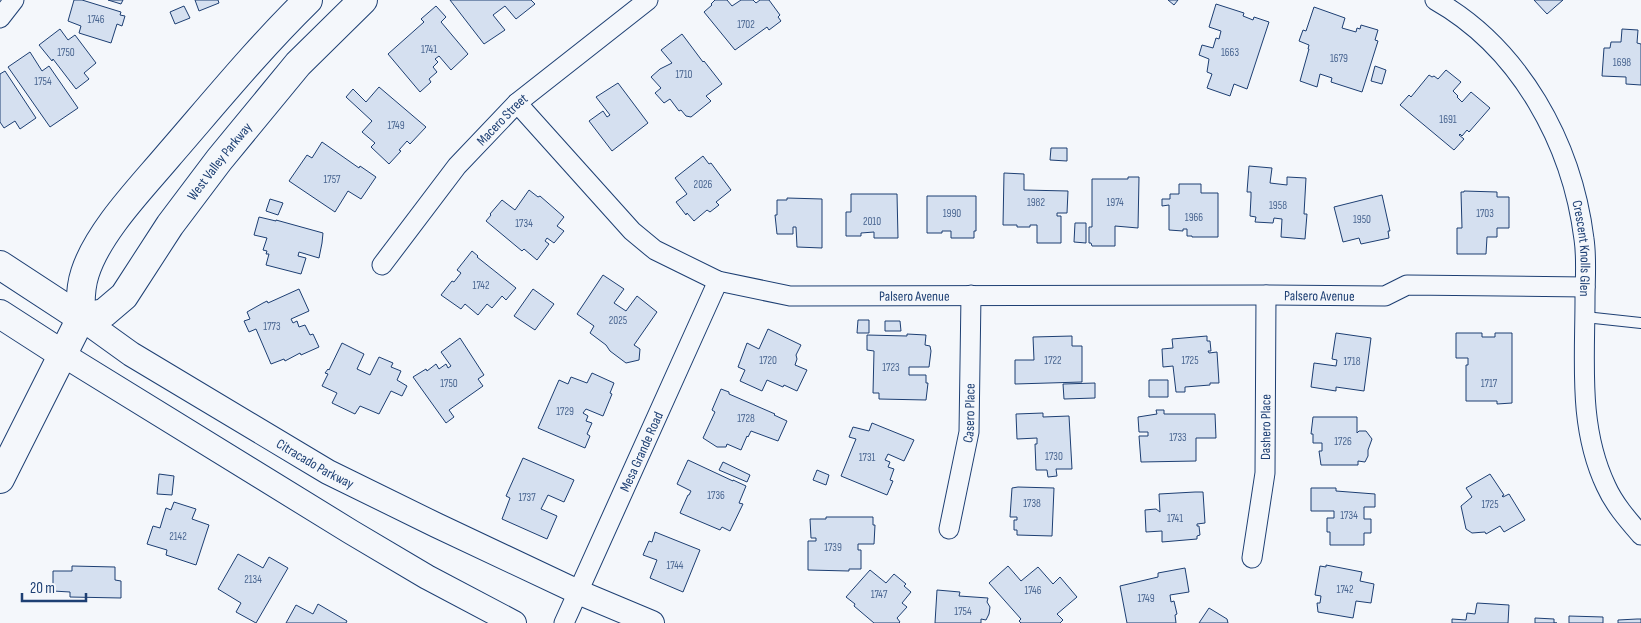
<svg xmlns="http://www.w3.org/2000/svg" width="1641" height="623" font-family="'Sofia Sans Condensed',sans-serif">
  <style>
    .building { fill: #d5e0f0; stroke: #1d3f73 }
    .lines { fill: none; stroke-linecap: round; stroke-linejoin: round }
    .service-casing { stroke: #1d3f73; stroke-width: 12 }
    .minor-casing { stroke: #1d3f73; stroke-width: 21 }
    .tertiary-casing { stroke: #1d3f73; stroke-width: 26 }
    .secondary-casing { stroke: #1d3f73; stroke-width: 30 }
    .primary-casing { stroke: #1d3f73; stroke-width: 30 }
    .service { stroke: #f4f7fb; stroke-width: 10 }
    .minor { stroke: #f4f7fb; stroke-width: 19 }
    .tertiary { stroke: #f4f7fb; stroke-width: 24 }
    .secondary { stroke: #f4f7fb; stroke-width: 28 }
    .primary { stroke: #f4f7fb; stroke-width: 28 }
    .labels { text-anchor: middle; stroke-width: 4; stroke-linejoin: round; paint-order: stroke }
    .number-label { font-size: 11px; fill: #4b6792 }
    .street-label { font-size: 14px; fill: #1d3f73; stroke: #f4f7fb }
  </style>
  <rect width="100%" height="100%" fill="#f4f7fb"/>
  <path class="building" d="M74,0H82L121,12L120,15L125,16L122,26L117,24L111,43L79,33L81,26L68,21Z
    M108,0H123L121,4Z
    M195,0H218L219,3L199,11Z
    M450,0H531L535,4L516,19L505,6L493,15L505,30L484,44Z
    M715,0H727L732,6L741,0H753L756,3L760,0H769L780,15L778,17L781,21L769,30L767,27L735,50L704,12L712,5L711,4Z
    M1168,0H1178L1174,5Z
    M1534,0H1563L1547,14Z
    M1216,4L1244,13L1243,16L1253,20L1254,17L1269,22L1247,89L1234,84L1230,96L1207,88L1212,74L1207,72L1209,59L1199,55L1202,45L1213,48L1216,38L1219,39L1221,31L1209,27Z
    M184,6L190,18L175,24L170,12Z
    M436,6L446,17L441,22L468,54L451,70L439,56L435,59L438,62L433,67L437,72L429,79L431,82L420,92L388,54L424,22L421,19Z
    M1314,7L1345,18L1342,28L1356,32L1357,28L1360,29L1361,25L1378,30L1375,40L1378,41L1362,92L1331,82L1332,78L1320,74L1317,87L1300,81L1309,49H1308L1309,45L1299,41L1303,30L1306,31Z
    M60,29L68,40L75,35L96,63L84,73L89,79L76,89L53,59L52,61L39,45Z
    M1622,29L1638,30L1637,43L1641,44V85L1626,84V77L1602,76L1604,48H1610L1611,42H1621Z
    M682,34L703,62L704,61L722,84L706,96L711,101L691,117L686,116L681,110L679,111L670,99L664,103L655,93L661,88L651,77L660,69L672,63L661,50Z
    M30,52L42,71L49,66L78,108L50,127L8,67Z
    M1375,66L1386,70L1382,84L1371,81Z
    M1446,70L1461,82L1453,91L1458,96L1457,97L1462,102L1471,92L1490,108L1469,132L1467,130L1462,136L1460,134L1459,135L1464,139L1454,150L1400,105L1409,95L1411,97L1429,75L1432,77L1434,76L1438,79Z
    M5,71L36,118L20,129L15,121L4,128L0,122V74Z
    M618,83L648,123L612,151L589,121L603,111L607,117L610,115L596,97Z
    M379,87L426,127L410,144L407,141L399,150L401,151L389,164L371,147L375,143L362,132L372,121L346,97L353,89L366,102Z
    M322,142L359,168L360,166L376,177L361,199L348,191L335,212L289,181L307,155L312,158Z
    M1051,148H1067V161L1050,160Z
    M703,156L709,164L711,163L731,190L716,202L719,205L710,212L707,210L694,221L687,213L686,215L676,202L687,194L675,178Z
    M1249,166L1272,168L1270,183L1287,185V177L1306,178L1304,214H1307L1305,239L1281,237L1282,219L1274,218L1273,223L1255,222L1256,217L1250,216L1251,197V192H1247Z
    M1004,173L1024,174V190L1068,191L1067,213H1057V216H1061V243H1037V225H1030V227H1017V225H1003Z
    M1128,177H1139L1138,228L1115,226V246H1092L1091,243H1089V227H1092V179H1128Z
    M1179,184H1201V193H1218V237H1192V236H1187V229H1183V231L1169,230V205L1162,206V199H1170V194H1179Z
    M529,190L538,197L540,196L564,217L557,226L564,231L554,243L547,238L545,241L549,244L537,260L524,249L522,251L486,221L491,215L490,214L502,200L515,210Z
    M1464,191L1497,192V197H1509V228H1497V237H1487L1486,254H1457V228H1462L1461,192H1464Z
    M851,194H897L898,238H874V232L861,233V236H846V212H851Z
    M1382,195L1390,231H1388L1389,238L1361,244L1359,238L1343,242L1334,207Z
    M927,196H976V231H974V238H951V231H942V233H927Z
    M787,198L822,199V248L797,247L796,227H793V234H777L775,215H777V200H787Z
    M270,199L283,203L278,215L266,211Z
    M259,217L276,221V220L323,233L322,243L319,258L299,252L298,256L306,258L301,274L266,265L269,254H266L267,251L263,250L267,238L254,235Z
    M1075,223H1086V243L1074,242Z
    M472,251L478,256L477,257L516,288L506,300L502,296L492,308L487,304L478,315L465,304L461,309L441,295L452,281L454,282L461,273L457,270Z
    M603,275L624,289L614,303L626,311L637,296L657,312L634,345L640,349L639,360L626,363L610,351L606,345L590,333L594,326L577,314Z
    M299,289L309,311L291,319L293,323L297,321L299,327L305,325L310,335L313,334L319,347L301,355L300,353L285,361L284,359L271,364L256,329L249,332L244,321L250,319L247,312L263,303L267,301L268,303Z
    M533,289L554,304L535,330L514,316Z
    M858,320H869V333H857Z
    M885,321H900L901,331H885Z
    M768,329L801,345L796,355L797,359L795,365L807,370L797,391L784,385L783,387L767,380L762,391L740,381L745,370L738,367L747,343L759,349Z
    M1336,333L1371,338L1364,391L1336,387V391L1311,387L1314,363L1336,366L1337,360L1332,359Z
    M1456,333H1482V337H1495V333H1512V403L1497,404V401H1466V365H1468V358H1456Z
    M907,334L926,335L925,345L930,346L931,351L929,367H909V375H926V383H928L926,400L879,399V393H873L874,351L867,350V335L907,336Z
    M1072,336V346H1082V382L1015,384V360H1034L1033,337Z
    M1207,336V341H1210L1211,351H1208L1209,353L1217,352L1219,383H1210V385L1185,387V392H1176L1173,366L1163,367L1162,349L1173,348L1172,339Z
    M460,338L484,375L478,379L483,386L449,410L454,417L446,423L413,377L426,369L427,371L436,364L439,369L446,364L448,368L451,366L441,352Z
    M342,343L364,354L357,369L370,375L379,357L393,363L391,367L401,371L397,380L407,386L402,396L391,391L379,414L360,406L355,414L332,403L337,393L322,386L328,374L325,373L328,369L329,370Z
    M592,373L614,383L610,393L612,394L603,416L586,409L583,413L588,416L586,421L592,423L587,434L590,436L585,448L538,428L559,380L568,384L571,377L587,383Z
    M1149,380H1168V397H1149Z
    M1095,383V398L1064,399L1063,384Z
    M721,389L729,392V394L775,414L774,415L787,421L778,441L751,431L748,437L747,436L741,450L727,444L726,447H717L703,438L715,412L712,410Z
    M1156,410H1164V414H1215L1216,438H1196V461L1141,462L1139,436H1148V432H1139L1138,417L1157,414Z
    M1043,413V417L1069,416L1072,469H1056L1057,476L1048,477L1047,470H1036L1035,444H1037V438L1017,439L1016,414Z
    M1313,417H1357V433L1359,431H1366L1372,439L1368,450V456L1365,462L1358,461V465H1321L1319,451H1322V443H1313V434H1311Z
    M872,423L914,440L904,461L888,454L885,460L890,462L888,467L894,469L890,480L893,481L887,495L841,476L856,439L849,437L853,427L869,431Z
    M523,458L574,480L564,502L548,495L541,509L557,516L547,539L502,519L510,498L506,496Z
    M688,460L733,481V480L746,486L739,503L743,504L730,531L722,527L720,530L680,513L688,495H689L691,491L677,484Z
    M723,462L750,475L747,482L719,470Z
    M817,470L829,475L826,485L813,480Z
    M159,474L174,476L172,495L157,494Z
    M1490,474L1504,495L1502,496L1503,497L1509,494L1525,520L1504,532L1500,526L1486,534L1485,532L1472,533L1466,529L1461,506L1472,497L1466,488Z
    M1018,487L1054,488L1052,536L1017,535V530H1014V520H1017V517H1010L1012,488Z
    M1311,488H1336V491L1375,494V507H1364V519H1371V533H1364V545H1330V532H1327V518H1334V511H1311Z
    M1195,492H1203L1205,523L1197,524V526H1199L1200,535L1197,536V539L1162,542V531L1146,532L1145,510L1156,509L1160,512L1159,494Z
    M174,502L196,509L192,519L209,525L196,565L166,555L167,550L147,544L153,526L160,528L166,508L171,510Z
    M826,517H873V525H875L874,544H858V550H861V569H849V571L808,570V541H816V538H811L810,519H826Z
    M655,532L700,550L683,592L650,578L657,560L643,555L649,541L652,542Z
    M238,554L263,568L269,557L288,568L256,623L236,612L241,603L218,589Z
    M1326,565L1362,572L1360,581L1374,584L1371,603L1356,601L1353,618L1318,612L1317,603H1320L1321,596L1315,595L1320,566L1326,567Z
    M72,566L115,567V580L121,581V598L70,597V592L53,591V571H72Z
    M1008,566L1021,581L1038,567L1053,584L1060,577L1077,597L1057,614L1063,620L1060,623H1021L1019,621L1021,619L989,583Z
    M1185,568L1189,592L1170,595L1171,602L1174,601L1177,614L1175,615L1176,623H1127L1120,586L1158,577V573Z
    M870,570L886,583L894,574L906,584L904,586L911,592L902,603L907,607L897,618L900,622L899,623H874L854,606L855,604L846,597Z
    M937,590L960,592L959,596L988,598L987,602L990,607L989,614L986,620L981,619V623H935Z
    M1477,603L1509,605L1508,623H1452V619L1466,620L1467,613L1475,614Z
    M318,604L347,621L346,623H286L296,605L313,614Z
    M1209,608L1227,619L1228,623H1199Z
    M1569,616L1603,617V623H1569Z
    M1535,618L1554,619V623H1557H1535Z
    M1637,619H1641V623H1618V620Z"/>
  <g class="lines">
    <g class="service-casing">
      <path id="service" d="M1585,317L1641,323"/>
    </g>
    <g class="minor-casing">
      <g id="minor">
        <path id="s1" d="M1435,0C1520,48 1572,143 1584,239C1587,259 1585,279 1585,299C1585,363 1578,427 1606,486C1614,504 1628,520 1641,535"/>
        <path d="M0,18L14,0"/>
        <path id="s2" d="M517,103L632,231L655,250L718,281L790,296L1266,295L1385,296L1407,285L1585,287"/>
        <path id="s3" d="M382,265L457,166L517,103L648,0"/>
        <path id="s4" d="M949,529L969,432L971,295"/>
        <path id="s5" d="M1252,558L1265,473L1266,295"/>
        <path id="s6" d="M564,623L718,281"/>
      </g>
    </g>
    <g class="tertiary-casing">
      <g id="tertiary">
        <path id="s7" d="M81,318L131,354L328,472L436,525L578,592L652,623"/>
        <path d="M62,354L351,532L427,577L514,623"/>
      </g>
    </g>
    <g class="secondary-casing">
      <path id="secondary" d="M0,265L81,318
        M0,314L62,354"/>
    </g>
    <g class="primary-casing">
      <g id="primary">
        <path id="s8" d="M81,318L104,313L124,296L170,225L219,160L298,64L363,0"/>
        <path d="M0,479L81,318C80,302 80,288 85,273C98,232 141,188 168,156C214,103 258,49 308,0"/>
      </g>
    </g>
    <use href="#service" class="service"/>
    <use href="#minor" class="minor"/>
    <use href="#tertiary" class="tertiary"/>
    <use href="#secondary" class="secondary"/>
    <use href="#primary" class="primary"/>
  </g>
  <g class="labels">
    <g class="number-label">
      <text x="96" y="23">1746</text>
      <text x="746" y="28">1702</text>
      <text x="429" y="53">1741</text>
      <text x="66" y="56">1750</text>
      <text x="1230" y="56">1663</text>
      <text x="1339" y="62">1679</text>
      <text x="1622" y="66">1698</text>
      <text x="684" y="78">1710</text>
      <text x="43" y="85">1754</text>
      <text x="1448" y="123">1691</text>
      <text x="396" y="129">1749</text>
      <text x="332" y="183">1757</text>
      <text x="703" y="188">2026</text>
      <text x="1036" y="206">1982</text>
      <text x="1115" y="206">1974</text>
      <text x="1278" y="209">1958</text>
      <text x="952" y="217">1990</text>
      <text x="1485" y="217">1703</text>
      <text x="1194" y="221">1966</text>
      <text x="1362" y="223">1950</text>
      <text x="872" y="225">2010</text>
      <text x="524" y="227">1734</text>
      <text x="481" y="289">1742</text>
      <text x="618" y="324">2025</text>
      <text x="272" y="330">1773</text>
      <text x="768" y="364">1720</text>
      <text x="1053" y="364">1722</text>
      <text x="1190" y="364">1725</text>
      <text x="1352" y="365">1718</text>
      <text x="891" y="371">1723</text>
      <text x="449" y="387">1750</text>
      <text x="1489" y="387">1717</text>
      <text x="565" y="415">1729</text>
      <text x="746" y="422">1728</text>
      <text x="1178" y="441">1733</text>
      <text x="1343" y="445">1726</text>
      <text x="1054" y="460">1730</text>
      <text x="867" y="461">1731</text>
      <text x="716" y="499">1736</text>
      <text x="527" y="501">1737</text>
      <text x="1032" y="507">1738</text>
      <text x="1490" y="508">1725</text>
      <text x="1349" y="519">1734</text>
      <text x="1175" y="522">1741</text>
      <text x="178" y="540">2142</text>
      <text x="833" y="551">1739</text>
      <text x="675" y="569">1744</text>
      <text x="253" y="583">2134</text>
      <text x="1345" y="593">1742</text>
      <text x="1033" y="594">1746</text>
      <text x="879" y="598">1747</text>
      <text x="1146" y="602">1749</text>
      <text x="963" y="615">1754</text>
    </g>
    <g class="street-label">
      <text dy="5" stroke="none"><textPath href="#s3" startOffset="189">Macero Street</textPath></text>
      <text dy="5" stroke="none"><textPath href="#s8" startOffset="215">West Valley Parkway</textPath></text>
      <text dy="5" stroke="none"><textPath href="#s1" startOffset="301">Crescent Knolls Glen</textPath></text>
      <text dy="5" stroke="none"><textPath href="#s2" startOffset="875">Palsero Avenue</textPath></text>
      <text dy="5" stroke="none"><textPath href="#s2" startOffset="470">Palsero Avenue</textPath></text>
      <text dy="5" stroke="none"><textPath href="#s4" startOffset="118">Casero Place</textPath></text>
      <text dy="5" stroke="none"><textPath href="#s5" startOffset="132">Dashero Place</textPath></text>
      <text dy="5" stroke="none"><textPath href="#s6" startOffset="188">Mesa Grande Road</textPath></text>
      <text dy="5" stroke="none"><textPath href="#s7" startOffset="276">Citracado Parkway</textPath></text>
    </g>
  </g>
  <path d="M22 593v8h64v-8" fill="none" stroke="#1d3f73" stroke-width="2.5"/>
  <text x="30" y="593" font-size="15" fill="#1d3f73" stroke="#f4f7fb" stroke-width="4" paint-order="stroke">20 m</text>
</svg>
